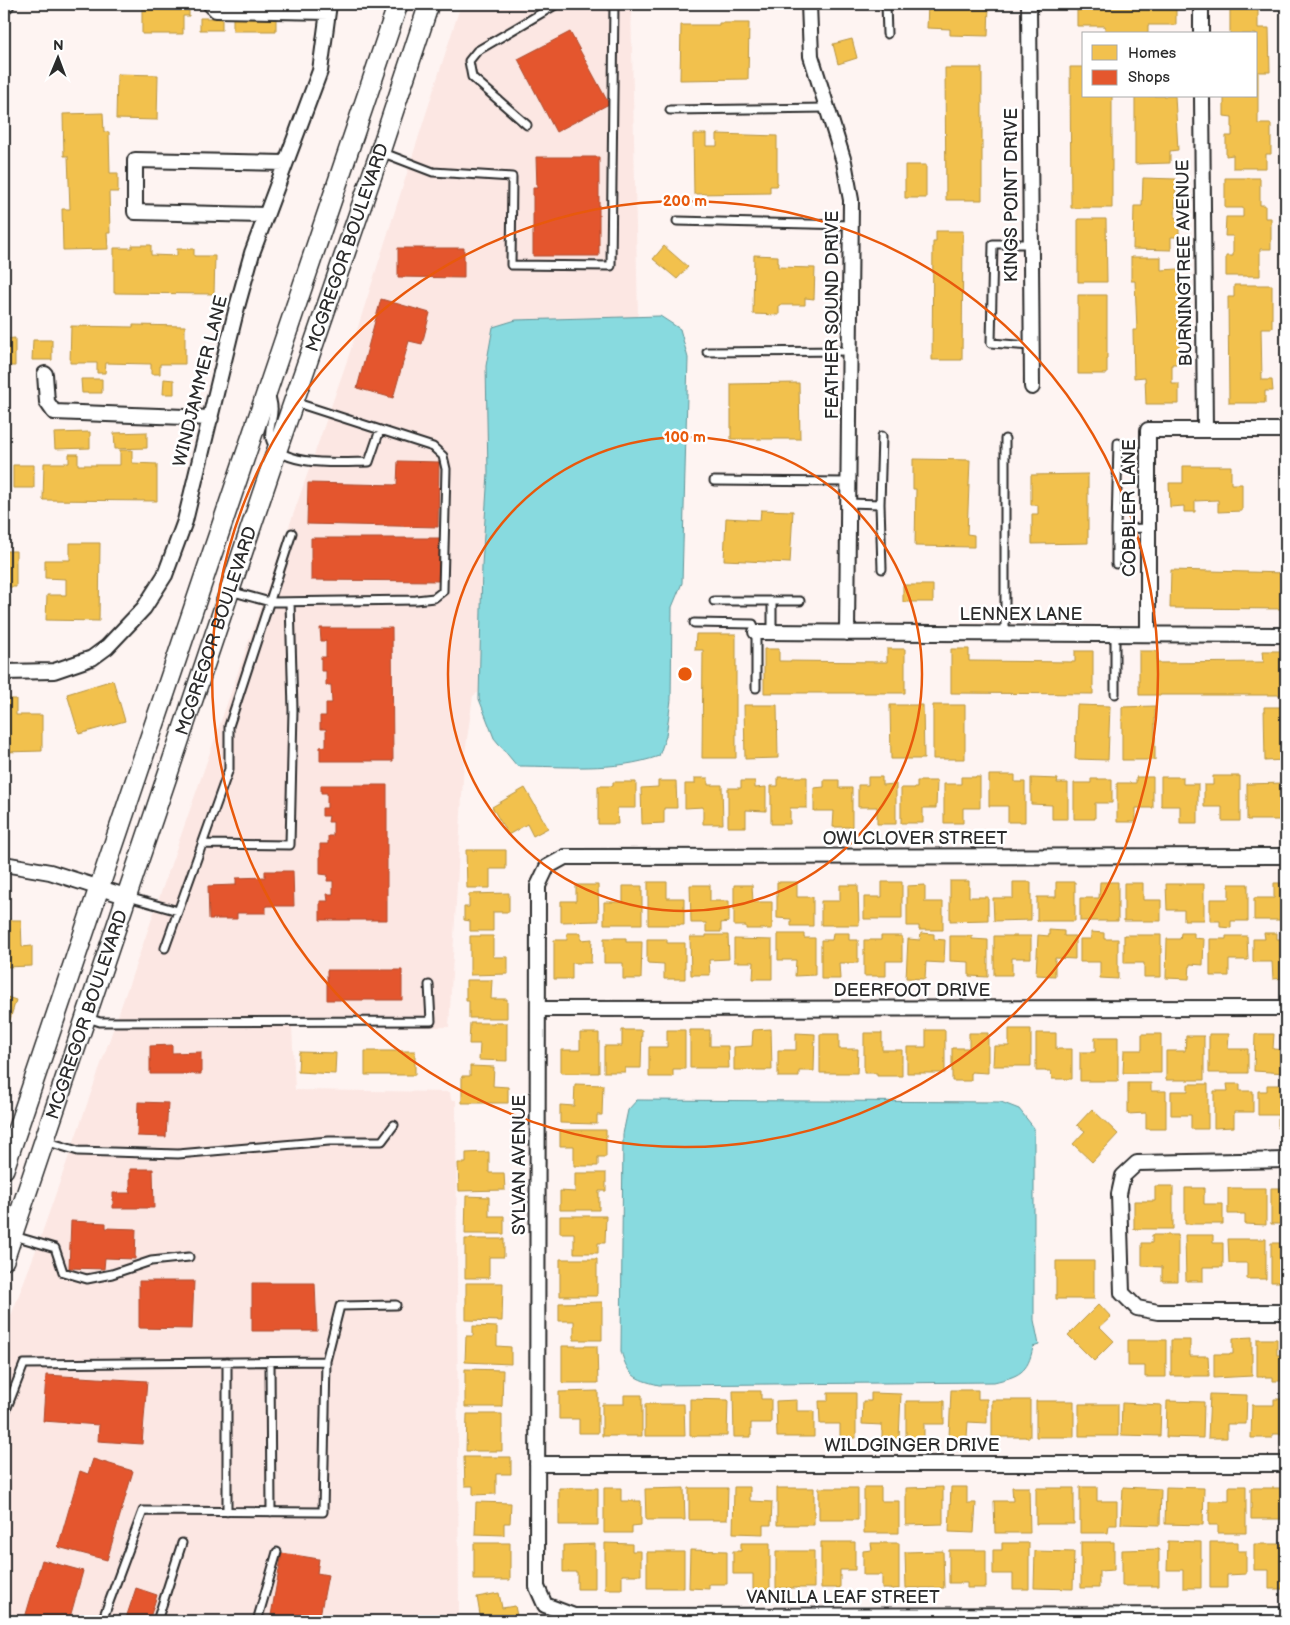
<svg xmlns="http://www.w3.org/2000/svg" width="1290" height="1625" font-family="'Balsamiq Sans',sans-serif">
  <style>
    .built { fill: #fce7e3 }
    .water { fill: #88dadf; stroke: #639497 }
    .homes { fill: #f2c14e; stroke: #b69444 }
    .shops { fill: #e4572e; stroke: #ac4a2d }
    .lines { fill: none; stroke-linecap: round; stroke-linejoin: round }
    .service-casing { stroke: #2b2b2b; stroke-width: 11 }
    .minor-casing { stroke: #2b2b2b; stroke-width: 18 }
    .secondary-casing { stroke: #2b2b2b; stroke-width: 22 }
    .service { stroke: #fff; stroke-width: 7 }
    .minor { stroke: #fff; stroke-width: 14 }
    .secondary { stroke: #fff; stroke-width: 19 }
    .ring { fill: none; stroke: #e8590c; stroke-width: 2.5 }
    .labels { text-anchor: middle; stroke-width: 5; stroke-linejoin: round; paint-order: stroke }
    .street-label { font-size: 18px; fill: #2b2b2b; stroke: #fff }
    .centre { fill: #e8590c; stroke: #fff; stroke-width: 2.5 }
    .ring-label { font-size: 15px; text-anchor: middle; font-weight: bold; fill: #e8590c; stroke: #fff; stroke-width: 5; stroke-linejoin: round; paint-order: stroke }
  </style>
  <rect width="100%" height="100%" fill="#fef4f2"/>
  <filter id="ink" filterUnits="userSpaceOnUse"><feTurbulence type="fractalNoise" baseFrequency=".02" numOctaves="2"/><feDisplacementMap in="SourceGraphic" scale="10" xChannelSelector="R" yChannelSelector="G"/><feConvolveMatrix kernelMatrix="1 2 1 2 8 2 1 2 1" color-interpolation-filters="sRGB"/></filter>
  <g filter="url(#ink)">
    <path class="built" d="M461,4H631L638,317L516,320L493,327L486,366L488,473L482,565L479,692L473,696L464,761L449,1027L292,1026L295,1090L450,1092L451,1100H456L459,1621H4V1334L36,1250L349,355Z"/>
    <path class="water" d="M660,316L680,329L688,358L682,583L672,607L671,700L666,736L659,756C614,772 564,766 517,766L494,738L479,699L482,565L488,473L486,366L493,327L516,320Z
      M637,1100L1001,1102L1019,1109L1034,1128V1320L1039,1345L1033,1347C1028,1373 1019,1376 994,1382L659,1385C634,1379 628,1376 621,1351L623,1134L628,1110Z"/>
    <path class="homes" d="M142,4H189V16H183V34H142Z
      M928,4H989L988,36L950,35V29L927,28Z
      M1077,4H1137L1136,8H1145V4H1176V25H1148V34H1105V26H1077Z
      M1230,4H1258V28H1269L1270,72H1258V124H1271V154H1266V168H1233V155L1226,156V136H1232V117L1224,116V96H1256V34H1230Z
      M200,18H222V30H200Z
      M233,18H276V31H233Z
      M719,23H749L748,79L680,80L681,25H719Z
      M852,39L857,58L838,64L833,44Z
      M1070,67H1084V96H1112V208H1071Z
      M945,68H982V200H946Z
      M117,74L158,75L157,120L116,119Z
      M1135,96H1175L1178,150L1170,151V163L1135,164Z
      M103,113L104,132H109L110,173H118V192H109L110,233H107L108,249L63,250L62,209H70L68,156H64L63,114Z
      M693,134H706V146H717V134L777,136V186H770V193L694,194Z
      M905,165H926V198H905Z
      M1143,178L1176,179L1175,218H1179V237H1171V250L1133,249L1134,206H1142Z
      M1225,178H1260V205H1265V218H1271V249H1260V276H1226V256H1233V236H1225L1226,217H1243V208H1225Z
      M1078,219H1106L1107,282H1078Z
      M936,231H963L962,360H932L933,242H936Z
      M132,245H151V255L177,256V249H194V256H215L214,294L114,293V248H132Z
      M664,246L688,267L677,279L653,259Z
      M754,255L778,256V267L815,268L814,299L805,298V305H779V315L753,314Z
      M1131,257H1161V270L1178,269L1179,308H1177L1180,364H1172V384H1179V404H1146L1145,377L1134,378L1133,330H1137L1135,281H1131Z
      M1234,285H1272V328H1261L1262,380H1272L1273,391H1265V403H1229L1228,297H1234Z
      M1078,295H1107V374H1078Z
      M133,325L185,326V364H160V374H151V364L106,363L105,373H97V363H70L71,326L133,327Z
      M15,338V366H4V339Z
      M33,340H52V360H32Z
      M81,379H102V393H82Z
      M164,379L174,380V394H163Z
      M799,383L800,439H731V384Z
      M4,426H6V452H4Z
      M90,432V448L55,449L54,433Z
      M147,432V448L115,449L114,433Z
      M120,450H132V463L157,464V501L43,500L44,463H69V454H78V465H120Z
      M913,459L970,460L967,534L974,535V547L915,546L916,489H913Z
      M13,465H34V488H13Z
      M1183,466H1231V484H1242V511L1218,512V500L1195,501V512H1184V506L1170,507L1169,483H1183Z
      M1088,474V543L1032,544V514H1038V505H1031V475Z
      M761,510L793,511L790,563L724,560L726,518L760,520Z
      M70,543H100L99,621L46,620L47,595H66V579L45,578V560H70Z
      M4,551H16V587H4Z
      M1171,570L1286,573V609L1170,608Z
      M903,585H933V602H903Z
      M696,634H736V758H702L703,650H695Z
      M764,649H779V661L887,662V649H905V693H764Z
      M951,649H969V661L1075,662V651H1093V694L951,693Z
      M1139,651H1157V663L1264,662L1263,651H1281V695H1139Z
      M113,680L125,721L79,734L67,694Z
      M4,699H16V715H42V751L4,752Z
      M744,705H777L778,758L745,759Z
      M890,705H923L924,759H891Z
      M933,705H965V759H933Z
      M1077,705L1110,706L1108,760L1075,759Z
      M1155,706V760H1122V707Z
      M1264,707H1286V760L1265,761Z
      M989,775H1015V782H1025V822H1008V806H989Z
      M1213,776H1240V821H1222V807H1204V785H1213Z
      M4,777H7V822H4Z
      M778,777H807V808H790V824H771V786H778Z
      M868,777H882V785L896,784V824H877V807H858V785H868Z
      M961,777H980V808H963V823H944V784H961Z
      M1136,777H1153V808H1136V822H1117V783H1136Z
      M1161,777H1183V784H1198V823H1180V806H1161Z
      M695,778H708V785H722L723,824H703V807L685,808V784H695Z
      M1031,778L1058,779L1057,783H1068V819H1052V805L1031,804Z
      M1091,779H1112V803H1095V819H1074V783H1091Z
      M824,780H839V788H852V827H833L834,811H814V788L824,787Z
      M658,781H676L677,808H664V823L642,824L641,788L658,787Z
      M741,781H755V788L766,787V811L746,810V827H728V788H741Z
      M917,781H937L936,808H923V823H901V788H917Z
      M613,782H636V808H617L618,824H598V786H613Z
      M1284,783V820H1247V784Z
      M525,788L548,828L533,836L527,824L508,835L492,807Z
      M466,850H506V869H490V888H467Z
      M950,881H969V897H988V920L950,921Z
      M648,882H667V898H684V925H648Z
      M777,882H797V897H813V926H791V919L777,918Z
      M882,882H902V919H864V897H882Z
      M1013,882H1031V920L994,921L993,898H1013Z
      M1056,882H1075V921H1037V897H1056Z
      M1100,882H1118V921H1080V898H1099Z
      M1124,883H1143V900H1161V921H1124Z
      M1274,883H1286V920H1254V898H1274Z
      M1166,884H1204V920H1184V910H1167Z
      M1229,884H1248V921H1231V928L1220,927V921H1210V899H1229Z
      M576,885H598L599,921L561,922V901H576Z
      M690,885H710V901H729V922L721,923V932H706V923H691Z
      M734,885H752L753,902H772V929H746V926H734Z
      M840,885H858L859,925H821V901H840Z
      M925,885V902H943V930H919V926H907V886Z
      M623,886H642V924H604V902H623Z
      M509,893V912H493V931H470V921L464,920V907H469V894Z
      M4,920H21L22,947L32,946V966L4,967Z
      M1049,930L1064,931V936H1075V959L1055,958V976L1036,975L1038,935L1049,936Z
      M1091,932L1104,933V939H1118V979L1100,978V962H1080V939H1091Z
      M567,933H581V940L592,939L591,963H572V979H554V940H567Z
      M833,933H849V940H858V963H839L840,979H821V940H832Z
      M921,933L934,934V939L945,940L944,963L926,962L925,979L906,978L908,939L920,940Z
      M1181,933H1194V938L1204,939L1203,965L1190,964L1189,979L1166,978L1167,939H1180Z
      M1264,933H1277V939H1286V978L1273,979L1272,962H1253V939H1265Z
      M778,934H804V938H815V975L795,976L796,960H778Z
      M706,935H728L729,959L709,960L710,975H691L690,937H706Z
      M1124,935H1161V977H1144V963H1124Z
      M470,936H493V957H508V974L470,975Z
      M881,936H902V961H886V976H864V940H881Z
      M950,936H972V939L988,940V977L969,976V962L950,961Z
      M994,936H1031V958H1012V975H994Z
      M1226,936H1247L1248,960H1229V976H1210V939H1226Z
      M604,938H626V942H642L641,979H623V963H604Z
      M647,939H667V943H685V979H664V964L647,963Z
      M734,939L772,940V979H753L754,962H734Z
      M466,980H492L491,999H507V1018H469V1001H466Z
      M4,996L16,1000L4,1039Z
      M470,1023H507V1061L479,1060L480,1044H469Z
      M771,1029L772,1070H734V1047L752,1046L753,1030Z
      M1009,1029H1031V1066H993L994,1046H1009Z
      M622,1030H642L641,1068H625V1072H604V1046H622Z
      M667,1030H685V1069H673V1077H649V1047H667Z
      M690,1030H710V1046H728L729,1068H690Z
      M926,1030H945V1073H907V1047H926Z
      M580,1033H599V1073H561V1050H580Z
      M796,1033L815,1034L814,1071H799V1077H778V1050H796Z
      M864,1033H882V1050H902V1076H877V1073H864Z
      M969,1033H988V1073L971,1072V1081H952V1048H969Z
      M1036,1033H1056V1049H1072V1079H1052L1051,1071H1036Z
      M820,1034H839V1049H858L857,1073H820Z
      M1142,1034H1161V1073H1123L1124,1050H1142Z
      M1209,1034H1229L1228,1049H1248V1073H1209Z
      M1255,1034H1274L1273,1049L1286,1050V1073L1254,1071Z
      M1186,1036H1204V1080H1166V1051H1185Z
      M1095,1037H1118V1081H1080V1052H1095Z
      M365,1051H415V1075H365Z
      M299,1052L336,1053L335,1074L298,1072Z
      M470,1066L494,1067L493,1086L508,1087V1103H462V1076H470Z
      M1128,1083H1151V1091H1166V1129H1146V1113L1128,1114Z
      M575,1084L603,1085L602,1115H597V1124L560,1123V1105L574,1106Z
      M1188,1084H1208V1129H1191V1115H1171V1091H1188Z
      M1227,1084H1240V1091H1253V1112H1234V1127L1214,1128V1091H1228Z
      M1267,1085H1286V1129H1278V1115H1258V1091H1267Z
      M1092,1109L1118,1134L1092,1162L1073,1144L1085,1131L1077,1125Z
      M560,1130H606V1157H598V1166H574V1146H560Z
      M489,1152V1173H504L505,1190L459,1191L458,1163H466V1153Z
      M575,1173H606V1191H599V1210H560V1191L575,1192Z
      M1155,1186H1173V1229H1134V1201H1155Z
      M1185,1188H1204V1204H1223V1224H1185Z
      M1228,1188H1266V1225L1245,1224V1214H1228Z
      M1271,1188H1286V1224H1271Z
      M466,1196L489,1197V1216H504V1234H465Z
      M560,1216H606L605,1243H598V1253H574V1233H560Z
      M1152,1235H1178V1281H1162V1267L1142,1266V1243H1152Z
      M1185,1235H1213V1243H1223V1267H1203V1281H1186Z
      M1285,1237H1286V1282H1271V1243H1285Z
      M465,1239H504V1257H489V1278H465Z
      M1228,1239H1266V1279H1247V1263H1229Z
      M560,1259H597V1296H560Z
      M1056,1261H1094V1299H1056Z
      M466,1283H503L502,1321L466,1320Z
      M602,1302V1340H574V1321H559V1303Z
      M1099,1304L1111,1317L1100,1327L1114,1341L1094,1361L1068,1335Z
      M473,1326L497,1327V1346L511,1347V1364L465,1362L466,1336H473Z
      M1252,1337V1376L1214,1378V1354H1233V1338Z
      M1257,1339H1277V1355H1286V1381H1273V1377H1257Z
      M1128,1340H1166V1377H1145V1366H1128Z
      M1171,1340H1190V1356H1208L1209,1376H1171Z
      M562,1346H597L598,1383H562Z
      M465,1369L503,1370L502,1407H465Z
      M951,1390H978V1399H987V1423L968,1422L967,1437H949Z
      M598,1391V1433H579V1419H559V1392Z
      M733,1391H761V1399H771V1423H751V1437H734Z
      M828,1393H856V1438H840V1424H820L819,1401H828Z
      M871,1393L901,1394L899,1439H882V1425L862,1424L863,1401H871Z
      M1210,1394L1247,1395L1246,1424H1227V1438H1208Z
      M624,1395H642V1436H602V1404H624Z
      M690,1399L728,1400L727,1436H690Z
      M1274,1399H1286V1434H1272V1438H1251L1252,1405H1274Z
      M797,1400V1411H814V1437H777L776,1401Z
      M992,1400H1030V1437H992Z
      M906,1401H944V1424H924V1438L906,1439Z
      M1036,1401H1074V1437H1036Z
      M1167,1401L1204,1402L1203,1438L1166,1437Z
      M1122,1403L1161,1405L1160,1436L1121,1435Z
      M645,1404H684L685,1436H645Z
      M1079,1404H1118V1436H1079Z
      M467,1414H502V1451H466Z
      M464,1457H511V1474H496V1494L473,1495V1486H465Z
      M1229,1486H1246V1533H1218V1525H1209V1501H1229Z
      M734,1487H750V1501L772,1502L771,1525H763V1534L733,1533Z
      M864,1487H881V1501H899V1533H864Z
      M943,1487V1524L906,1525V1488Z
      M951,1487H967V1503H976L974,1533L949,1532Z
      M1012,1487H1029L1030,1533H995L994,1501H1013Z
      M1080,1487H1097V1501H1117V1525H1109L1108,1533H1080Z
      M1123,1487L1161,1489L1160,1525L1121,1524Z
      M1166,1487L1204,1488L1203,1525L1165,1524Z
      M559,1488H598V1525H559Z
      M604,1488H621V1501H641V1525L632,1526V1533H604Z
      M684,1488L685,1520H646L645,1489Z
      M689,1488H728L727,1520H689Z
      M777,1488H814V1525H777Z
      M819,1488H858V1520H819Z
      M1036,1488H1074V1524H1036Z
      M1251,1488H1286V1519H1251Z
      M476,1502L511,1503L510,1523H504V1535L475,1534Z
      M1168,1541L1201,1542V1588H1183V1570H1167Z
      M821,1542H855V1570H840V1588H821Z
      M1081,1542H1114V1570L1099,1571V1588H1081Z
      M1210,1542H1238V1551H1246V1574L1227,1575V1588H1210Z
      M474,1543H510V1580H474Z
      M605,1543L632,1544V1551H641V1575H622V1589H605Z
      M741,1543H770V1589H753V1574H733V1551H741Z
      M871,1543H899V1589H882V1575H863V1551L872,1550Z
      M1002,1543H1029V1589H1013V1574H993V1550H1002Z
      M595,1544V1589H577V1572H563V1545Z
      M1254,1544H1286V1589H1269V1570H1254Z
      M1159,1549V1586H1122V1550Z
      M690,1550L727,1551V1584H709V1589L689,1588Z
      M949,1550H986V1588H967V1583H949Z
      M776,1551H814V1588H776Z
      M943,1551L944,1588H906L905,1552Z
      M1035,1551L1074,1552L1073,1589L1034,1588Z
      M647,1552H684V1588H647Z
      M499,1593L502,1608L515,1606L518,1621H481L477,1597Z"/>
    <path class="shops" d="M570,32L609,104L556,132L518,59Z
      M536,157H599V256H533V188H537Z
      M398,248H464V278L398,277Z
      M381,299L430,313L422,344L409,341L393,398L357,388Z
      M398,461L439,462L438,527L307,524L308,483L397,485Z
      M311,538H441V581L311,580Z
      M320,628H392L393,761H320V747L326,746V729H320V716H326V703H332L331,685H326V671H321V657H326V641H321Z
      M321,785H387V920H320V901H328L327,894H333V881H327L328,875L320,874V844H328V836H333V822H328L329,816H322V808H327V793H321Z
      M265,871H293L294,906H266V913H237V919H209L208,886L236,885V878L265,877Z
      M327,970H402V1000H327Z
      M172,1045V1053L201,1052V1074H150V1046Z
      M138,1102L168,1103L166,1137L137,1136Z
      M130,1169H153L154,1208H113V1193H130Z
      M71,1221L106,1223V1228L136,1229L135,1259L105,1258L104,1269L69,1268Z
      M139,1281H194L192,1329L139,1328Z
      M252,1283H315L317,1331H252Z
      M46,1375L147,1381L142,1444L98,1441L99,1425L43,1421Z
      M93,1459L133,1471L107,1560L58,1547L80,1471L88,1474Z
      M282,1553L319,1559L317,1573L328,1575L319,1621H270Z
      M42,1560L83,1571L69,1621H24Z
      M136,1588L157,1595L149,1621H125Z"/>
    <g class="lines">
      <g class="service-casing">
        <path id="service" d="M886,4L887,34
          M670,110L826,108
          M527,125L472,77L469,61L477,51L557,4
          M381,152L433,172L512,177L511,265L611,266L614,4
          M677,221L851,225
          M1030,244H993L991,343L1031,346
          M707,352L850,351
          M271,396C272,401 274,406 273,411C273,419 268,429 270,438C277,469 345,462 369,462L380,430
          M1005,439V633
          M1118,443L1116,529L1148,528
          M714,481L849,482
          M849,503L880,504L882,436
          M880,504L882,569
          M1116,529V564
          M230,591L270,602L416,600L434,598L443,591L446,469L443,456L433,447L294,402
          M714,601H772V632
          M772,601H800
          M694,623L753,624L756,632V688
          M1115,694V634
          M202,844L290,845L293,710L290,602
          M128,897L178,911
          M165,948L229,769V726L292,533
          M88,1018L100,1022L431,1021L429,985
          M45,1141L78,1151L178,1154L329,1141H382L394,1125
          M14,1236L55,1248L63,1272L87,1279L112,1274L151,1261L189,1257
          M270,1362L271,1512
          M4,1415L24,1364L326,1361L340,1306L396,1305
          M227,1512V1362
          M102,1621L143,1511L323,1512L326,1361
          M157,1621L182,1543
          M257,1621L277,1552"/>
      </g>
      <g class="minor-casing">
        <path id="minor" d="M210,4L216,10L328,12
          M809,4L811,56L844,162L851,200L847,633
          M1029,4L1032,387
          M1201,4V34
          M4,7L7,4
          M1202,96L1205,430
          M265,215L135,212V160L285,163
          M45,374L47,402L54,412L211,418
          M756,632L1286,635
          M1148,633V430H1286
          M4,672L54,671L92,658L107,647L144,608L165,575L185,521L237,307L252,253L320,71L329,4
          M1286,856L565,857L547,867L538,886L537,1587L545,1605L574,1616L1286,1615
          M4,864L50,872L125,896
          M538,1009L1286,1008
          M1286,1160L1137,1163L1123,1176L1119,1194L1122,1293L1137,1308L1158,1312H1286
          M537,1464H1286"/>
      </g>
      <g class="secondary-casing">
        <g id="secondary">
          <path d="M4,1169L398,4"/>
          <path id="s1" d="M4,1260L277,450L380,152L429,4"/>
        </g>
      </g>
      <use href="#service" class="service"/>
      <use href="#minor" class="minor"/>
      <use href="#secondary" class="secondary"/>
    </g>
  </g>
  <g class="ring">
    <circle cx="685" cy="674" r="237"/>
    <circle cx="685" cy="674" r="473"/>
  </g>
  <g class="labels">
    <g class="street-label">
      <text transform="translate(1011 195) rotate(-90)" y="6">KINGS POINT DRIVE</text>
      <text dy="6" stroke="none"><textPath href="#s1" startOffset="1069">MCGREGOR BOULEVARD</textPath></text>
      <text transform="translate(1184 263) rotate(-91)" y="6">BURNINGTREE AVENUE</text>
      <text transform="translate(832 315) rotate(-90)" y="6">FEATHER SOUND DRIVE</text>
      <text transform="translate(200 381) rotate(-76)" y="6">WINDJAMMER LANE</text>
      <text transform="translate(1129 508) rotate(-90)" y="6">COBBLER LANE</text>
      <text x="1021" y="620">LENNEX LANE</text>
      <text dy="6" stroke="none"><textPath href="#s1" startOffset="664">MCGREGOR BOULEVARD</textPath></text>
      <text x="915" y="844">OWLCLOVER STREET</text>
      <text x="912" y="996">DEERFOOT DRIVE</text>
      <text dy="6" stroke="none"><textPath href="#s1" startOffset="259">MCGREGOR BOULEVARD</textPath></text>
      <text transform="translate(519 1165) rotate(-90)" y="6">SYLVAN AVENUE</text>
      <text x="912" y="1451">WILDGINGER DRIVE</text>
      <text x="843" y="1603">VANILLA LEAF STREET</text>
    </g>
  </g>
  <circle cx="685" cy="674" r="8" class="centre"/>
  <g class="ring-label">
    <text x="685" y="206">200 m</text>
    <text x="685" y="442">100 m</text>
  </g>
  <rect width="1290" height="1625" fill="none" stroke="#fff" stroke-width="20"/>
  <rect x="10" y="10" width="1270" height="1605" fill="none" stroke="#2b2b2b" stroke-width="2" filter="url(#ink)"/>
  <rect x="1082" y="32" width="175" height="65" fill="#ffffff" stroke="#aaaaaa"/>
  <rect x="1092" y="45" width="25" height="15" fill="#f2c14e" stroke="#aaaaaa"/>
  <text x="1128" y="58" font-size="15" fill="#2b2b2b">Homes</text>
  <rect x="1092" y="70" width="25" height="15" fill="#e4572e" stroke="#aaaaaa"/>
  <text x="1128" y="82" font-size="15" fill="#2b2b2b">Shops</text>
  <g transform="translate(58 58) rotate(1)" stroke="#ffffff" stroke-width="4" paint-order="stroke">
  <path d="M0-4L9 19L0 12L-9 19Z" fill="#2b2b2b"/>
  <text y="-8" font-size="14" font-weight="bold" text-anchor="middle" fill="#2b2b2b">N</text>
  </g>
</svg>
